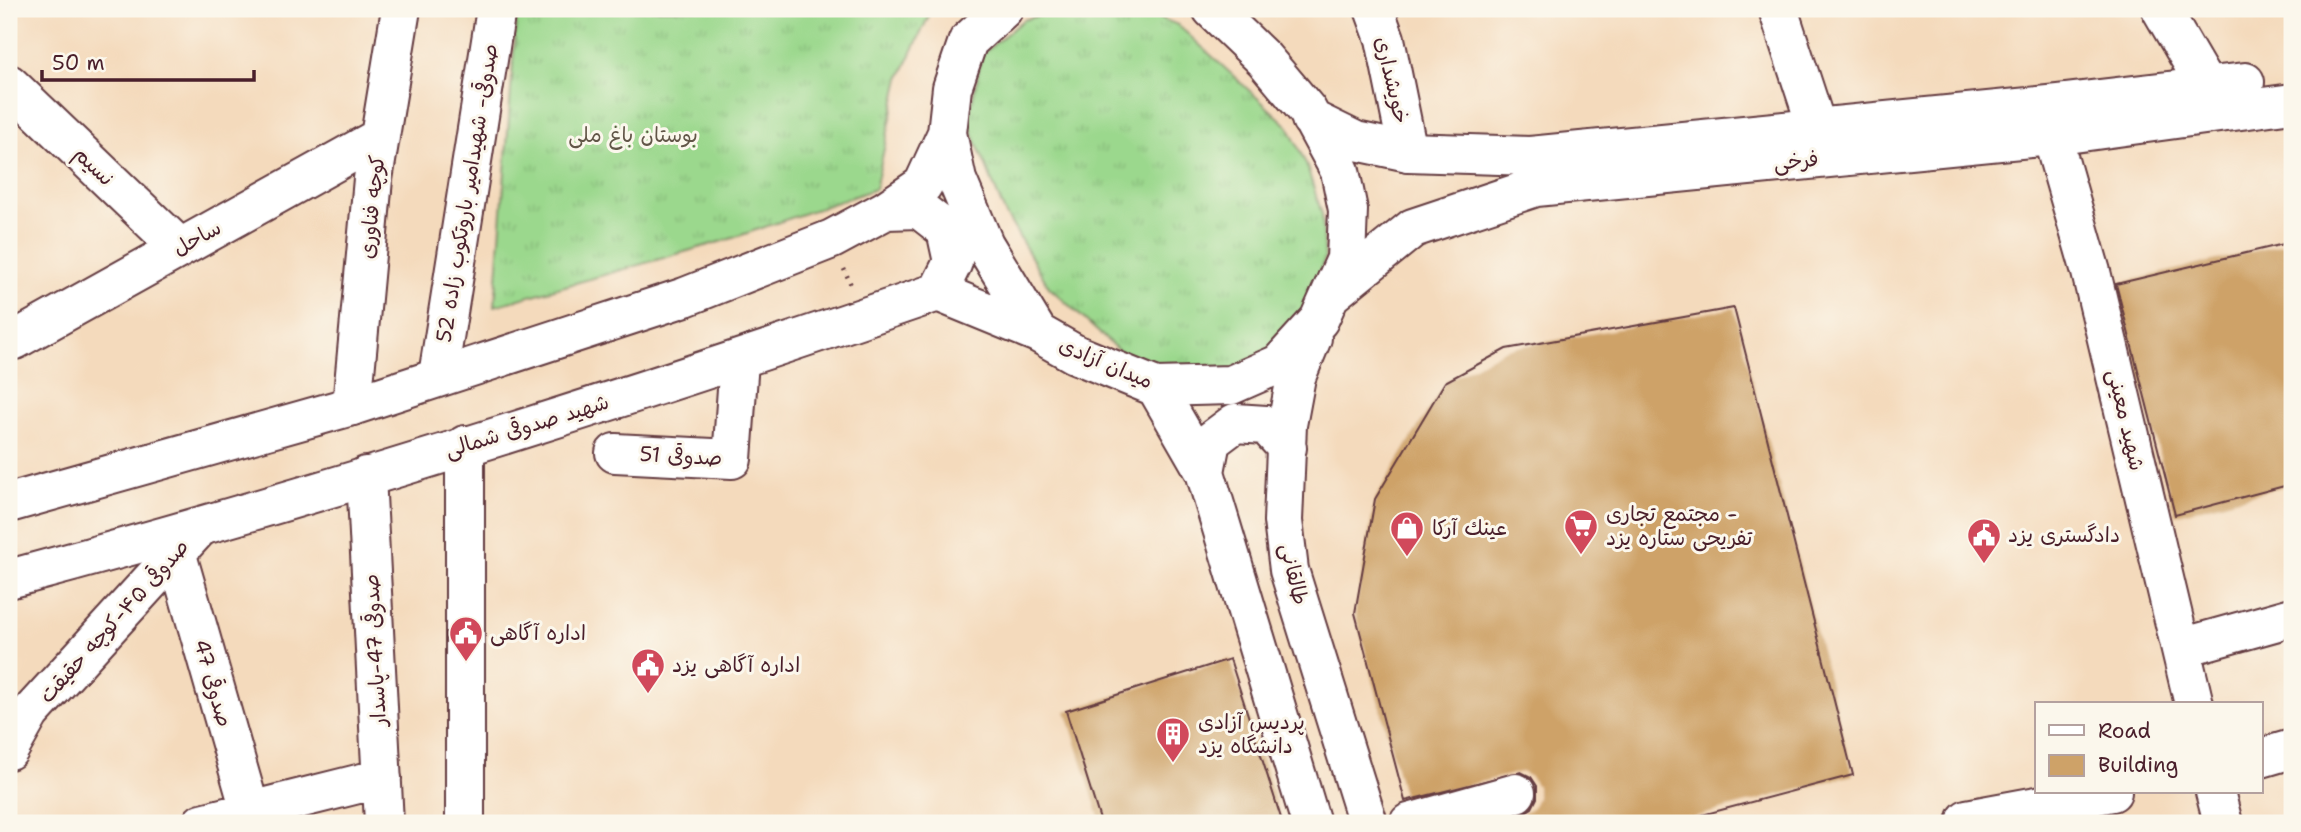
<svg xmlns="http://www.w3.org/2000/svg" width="2301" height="832" font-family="'Shantell Sans','Playpen Sans Arabic',sans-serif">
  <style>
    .grass { fill: url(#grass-tufts); stroke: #727c5c; stroke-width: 2 }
    .building { fill: #cea268 }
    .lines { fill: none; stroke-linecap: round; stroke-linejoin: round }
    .minor-casing { stroke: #643b41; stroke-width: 42 }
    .major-casing { stroke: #643b41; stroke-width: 42 }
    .path { stroke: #643b41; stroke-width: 4.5; stroke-dasharray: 2 5; stroke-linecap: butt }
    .minor { stroke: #fff; stroke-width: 38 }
    .major { stroke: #fff; stroke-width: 38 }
    .labels { text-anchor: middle; stroke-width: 6; stroke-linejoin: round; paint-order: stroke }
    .street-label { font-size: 21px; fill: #4a1f2b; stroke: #fbf7ec }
    .park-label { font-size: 21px; fill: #625648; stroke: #fbf7ec }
    .poi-label { font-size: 21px; fill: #4a1f2b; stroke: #fbf7ec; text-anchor: start }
  </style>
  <defs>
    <pattern id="grass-tufts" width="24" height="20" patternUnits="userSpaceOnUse" patternTransform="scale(1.75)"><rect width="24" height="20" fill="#9bd88d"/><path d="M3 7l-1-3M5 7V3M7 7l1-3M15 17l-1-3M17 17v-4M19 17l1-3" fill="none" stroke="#87b97a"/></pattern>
  </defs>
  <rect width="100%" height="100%" fill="#fbf7ec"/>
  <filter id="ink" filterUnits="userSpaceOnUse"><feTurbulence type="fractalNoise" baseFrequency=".0143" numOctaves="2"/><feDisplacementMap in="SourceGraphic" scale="14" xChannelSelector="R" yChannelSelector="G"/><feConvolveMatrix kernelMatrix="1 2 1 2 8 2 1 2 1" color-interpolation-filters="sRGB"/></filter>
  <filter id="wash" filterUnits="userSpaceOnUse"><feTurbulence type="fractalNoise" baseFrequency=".00686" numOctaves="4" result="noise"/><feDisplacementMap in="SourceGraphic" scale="28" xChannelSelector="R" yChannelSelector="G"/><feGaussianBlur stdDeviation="1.57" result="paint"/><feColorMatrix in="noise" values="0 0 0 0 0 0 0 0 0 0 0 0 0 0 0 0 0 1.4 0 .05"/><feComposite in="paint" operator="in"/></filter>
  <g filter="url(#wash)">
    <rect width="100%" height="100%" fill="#f4dabc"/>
    <path class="grass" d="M517,9H932L900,78L875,189L730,239L495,306Z
      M1063,9H1138L1178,25L1288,126L1306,164L1322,214L1325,257L1315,291L1303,318L1264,356L1232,371L1157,370L1119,351L1049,287L1005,213L968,122L982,54L1023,20Z"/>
    <g id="blocks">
      <path class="building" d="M2292,242V484L2175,515L2116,284Z
        M1734,308L1853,775L1672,823H1489L1522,814L1532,808L1537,798V786L1531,777L1521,772L1405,801L1355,613L1375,499L1445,382L1506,349Z
        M1230,659L1281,818L1263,823H1101L1066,711Z"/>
    </g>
  </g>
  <g filter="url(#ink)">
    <use href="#blocks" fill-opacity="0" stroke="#643b41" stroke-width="2"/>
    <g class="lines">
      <g class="minor-casing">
        <path id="minor" d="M1374,9L1385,39L1408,152
          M1778,9L1817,128
          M2161,9L2206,86
          M9,84L180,248
          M2052,136L2091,272L2194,704
          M15,340L380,137
          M438,376L496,9
          M352,406L373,179L401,9
          M465,445V823
          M615,453L732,459L739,361
          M366,476L384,823
          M177,555L250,810
          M2181,648L2292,617
          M9,750L30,713L198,529
          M2261,758L2292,749
          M2215,792L2223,823
          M1967,819L2112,792
          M202,823L382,778
          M1409,823L1516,793"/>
      </g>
      <g class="major-casing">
        <path id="major" d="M1003,9L968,41L952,88L947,133L957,180L984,244L1038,333L1075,354L1156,387L1231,385L1279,364L1319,320L1346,259L1348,210L1340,171L1307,110L1264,59L1212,9
          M1311,119L1356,141L1408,152L1530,156L2058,104L2245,82
          M886,210L919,209L946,230L953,262L938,292
          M1333,293L1413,228L1536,187L2052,136L2292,103
          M1312,338L1296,377L1287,425L1283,521L1289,570L1368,823
          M1156,387L1205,472L1311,823
          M1205,472L1211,441L1235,423L1266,425L1287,448
          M9,503L352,406L685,297L832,239L886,210L923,185L947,133
          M9,579C322,496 631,397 938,292L1038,333"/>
      </g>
      <path class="path" d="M844,269L852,287"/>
      <use href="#minor" class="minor"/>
      <use href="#major" class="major"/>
    </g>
  </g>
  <defs>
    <g id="supermarket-pin" transform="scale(1.75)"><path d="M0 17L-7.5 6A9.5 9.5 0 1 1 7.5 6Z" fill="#d1495b" stroke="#fbf7ec"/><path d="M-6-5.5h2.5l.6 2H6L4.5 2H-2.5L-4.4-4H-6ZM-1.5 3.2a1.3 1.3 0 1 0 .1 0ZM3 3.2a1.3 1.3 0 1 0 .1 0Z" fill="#fff"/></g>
    <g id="shop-pin" transform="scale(1.75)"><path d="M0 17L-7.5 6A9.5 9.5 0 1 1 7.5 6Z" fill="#d1495b" stroke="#fbf7ec"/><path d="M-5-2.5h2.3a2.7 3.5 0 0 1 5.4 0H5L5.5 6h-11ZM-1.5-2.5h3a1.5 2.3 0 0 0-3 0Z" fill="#fff"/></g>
    <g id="civic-pin" transform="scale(1.75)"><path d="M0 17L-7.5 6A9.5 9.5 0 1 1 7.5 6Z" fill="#d1495b" stroke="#fbf7ec"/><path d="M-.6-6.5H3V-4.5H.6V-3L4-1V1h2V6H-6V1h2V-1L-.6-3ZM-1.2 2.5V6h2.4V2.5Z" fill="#fff"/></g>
    <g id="building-pin" transform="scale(1.75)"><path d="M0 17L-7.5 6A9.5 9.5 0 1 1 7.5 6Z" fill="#d1495b" stroke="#fbf7ec"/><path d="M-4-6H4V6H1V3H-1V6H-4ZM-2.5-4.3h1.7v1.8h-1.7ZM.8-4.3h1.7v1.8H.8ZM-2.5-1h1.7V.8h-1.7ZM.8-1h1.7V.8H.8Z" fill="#fff"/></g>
  </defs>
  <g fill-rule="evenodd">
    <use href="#supermarket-pin" x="1581" y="526"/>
    <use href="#shop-pin" x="1407" y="528"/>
    <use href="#civic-pin" x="1984" y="535"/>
    <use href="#civic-pin" x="466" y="633"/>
    <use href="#civic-pin" x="648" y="665"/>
    <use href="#building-pin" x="1173" y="734"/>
  </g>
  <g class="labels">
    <g class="street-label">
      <text transform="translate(1392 80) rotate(77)" y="7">خویشداری</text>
      <text transform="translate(1796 161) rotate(-6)" y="7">فرخی</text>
      <text transform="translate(94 166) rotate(44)" y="7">نسیم</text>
      <text transform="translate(467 193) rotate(-81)" y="7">52 صدوقی- شهیدامیر باروتکوب زاده</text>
      <text transform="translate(372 207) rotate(-84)" y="7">کوچه فناوری</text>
      <text transform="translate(197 238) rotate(-29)" y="7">ساحل</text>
      <text transform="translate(1106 363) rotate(23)" y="7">میدان آزادی</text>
      <text transform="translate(2126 420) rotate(77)" y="7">شهید معینی</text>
      <text transform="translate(527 426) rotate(-17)" y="7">شهید صدوقی شمالی</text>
      <text transform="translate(681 456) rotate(3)" y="7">صدوقی 51</text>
      <text transform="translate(1294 574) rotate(77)" y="7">طالقانی</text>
      <text transform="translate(114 621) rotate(-48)" y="7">صدوقی ۴۵-کوچه حقیقت</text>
      <text transform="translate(375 650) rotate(-93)" y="7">صدوقی 47-پاسدار</text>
      <text transform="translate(213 683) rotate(74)" y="7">صدوقی 47</text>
    </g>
    <g class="park-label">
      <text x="633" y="142">بوستان باغ ملی</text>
    </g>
    <g class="poi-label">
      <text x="1606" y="521">مجتمع تجاری -<tspan x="1606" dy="24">تفریحی ستاره یزد</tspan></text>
      <text x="1432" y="535">عينك آركا</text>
      <text x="2008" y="542">دادگستری یزد</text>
      <text x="490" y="640">اداره آگاهی</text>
      <text x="672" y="672">اداره آگاهی یزد</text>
      <text x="1198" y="729">پردیس آزادی<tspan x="1198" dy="24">دانشگاه یزد</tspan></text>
    </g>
  </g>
  <rect width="2301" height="832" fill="none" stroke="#fbf7ec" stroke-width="35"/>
  <rect x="2035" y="702" width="228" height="91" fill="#fbf7ec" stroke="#b4a19f" stroke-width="2"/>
  <rect x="2049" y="725" width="35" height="10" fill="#ffffff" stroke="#b4a19f" stroke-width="2"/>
  <text x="2098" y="738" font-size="21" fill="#4a1f2b">Road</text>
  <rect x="2049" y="755" width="35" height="21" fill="#cea268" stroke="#b4a19f" stroke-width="2"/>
  <text x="2098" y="772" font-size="21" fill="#4a1f2b">Building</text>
  <path d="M42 70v10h212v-10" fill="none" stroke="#4a1f2b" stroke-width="3.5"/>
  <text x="52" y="70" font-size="21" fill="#4a1f2b" stroke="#fbf7ec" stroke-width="5" paint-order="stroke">50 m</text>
</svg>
